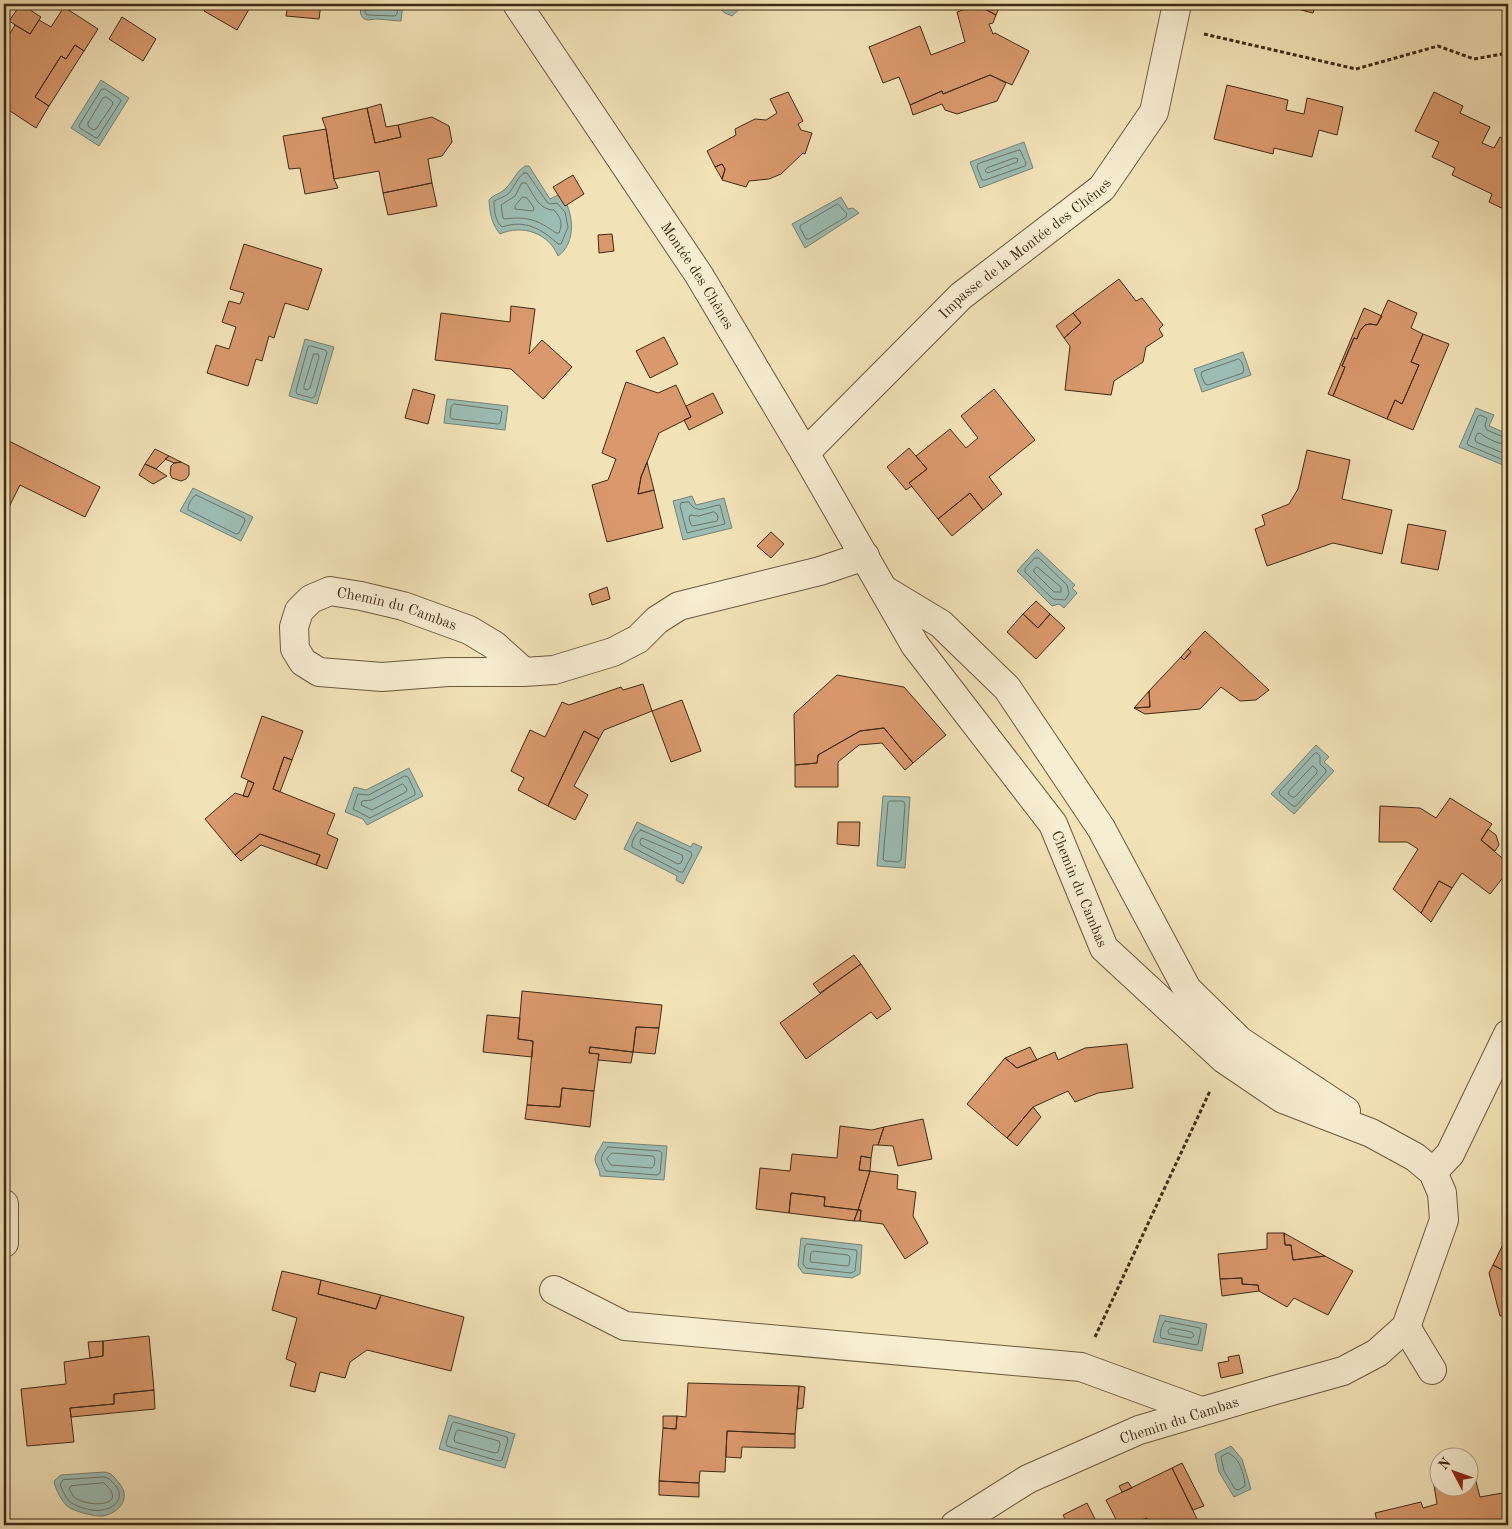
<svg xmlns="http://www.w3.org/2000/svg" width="1512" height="1529" font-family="'Old Standard TT',serif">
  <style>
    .water { fill: #9cbdb4; stroke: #768375 }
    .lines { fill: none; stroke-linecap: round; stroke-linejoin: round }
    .shore { stroke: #6d7465; stroke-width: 1 }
    .building { fill: #d9996c; stroke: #3e2b16 }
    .street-casing { stroke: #6b593e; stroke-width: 30 }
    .path { stroke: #3e2b16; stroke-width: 3; stroke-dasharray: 4 2.5; stroke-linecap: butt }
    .street { stroke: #f7edd0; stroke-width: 28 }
    .labels { text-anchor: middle; stroke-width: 4; stroke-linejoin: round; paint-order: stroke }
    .street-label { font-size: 15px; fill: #3e2b16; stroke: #f7edd0 }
  </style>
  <rect width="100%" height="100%" fill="#f2e3b7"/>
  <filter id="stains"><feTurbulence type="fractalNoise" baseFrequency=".004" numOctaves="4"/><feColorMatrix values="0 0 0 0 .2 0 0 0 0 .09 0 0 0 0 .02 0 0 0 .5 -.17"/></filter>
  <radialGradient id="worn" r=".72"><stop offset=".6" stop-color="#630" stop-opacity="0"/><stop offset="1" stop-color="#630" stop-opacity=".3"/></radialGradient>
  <path class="water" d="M363,4H403L401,21C393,21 384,19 376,19C375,19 369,20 368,20C359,19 359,9 363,4Z
    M714,4H745L732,16L725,13Z
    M101,80L129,98L99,146L71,128Z
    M1024,142L1033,168L980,188L970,162Z
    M525,166H529L550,199L558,195L565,206L567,205C574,221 574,245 558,256C549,233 522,224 500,234C491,223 490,213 489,200C494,194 501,194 506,188C514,180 515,173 525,166Z
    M841,197L848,209L853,208L859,213L805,248L792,224Z
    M305,339L334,347L317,404L289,396Z
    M1243,352L1251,375L1202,392L1194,369Z
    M447,399L508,406L505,430L444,423Z
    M1476,408L1494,415L1489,426L1508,434V467L1459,447Z
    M193,488L253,517L241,541L180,511Z
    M692,496L696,505L724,498L732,528L683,540L673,501Z
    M1037,549L1075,585L1072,588L1077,593L1064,608L1059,604L1052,606L1017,571Z
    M1316,745L1329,757L1324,762L1334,771L1294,814L1271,794Z
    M409,768L423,796L367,825L363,819L345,812L354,787L366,790Z
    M883,796L910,797L905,868L877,866Z
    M637,822L691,847L693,843L702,847L683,884L676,880L677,876L624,849Z
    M603,1142L667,1146L664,1180L600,1176C600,1169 596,1166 595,1160C595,1153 601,1148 603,1142Z
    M801,1238L862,1245L860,1274L852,1278L803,1273L798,1266Z
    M1160,1315L1207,1324L1202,1351L1153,1342Z
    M449,1415L515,1434L505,1468L439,1449Z
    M1231,1446L1242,1459L1251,1489L1234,1497L1219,1472L1215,1454Z
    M104,1472C112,1473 114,1477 119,1483C132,1498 119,1513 103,1516C95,1517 72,1511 66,1505C61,1500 55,1488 54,1481L61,1475Z"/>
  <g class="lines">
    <path class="shore" d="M366,4L365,12L367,15L395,16L397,14L398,4
      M102,89H105L120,99L121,101L98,137L96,138L80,128L79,126Z
      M106,97L112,101L113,104L96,129L93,130L88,126V123L103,98Z
      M1020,150L1026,163L1025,166L985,180H982L977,167L978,164Z
      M1015,158L1018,159L1017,162L988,173L985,171L987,168Z
      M524,173H527L547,202L550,204L557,203L565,212L568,227L561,244H558C542,229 525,219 502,227C495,221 494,210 494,201C499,198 505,197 509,193C515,186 517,178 524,173Z
      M522,183H526C534,195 539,210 554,210C561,218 563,223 559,233H556C538,220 527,216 505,219L503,218L501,205L515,196Z
      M523,197L527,198L534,208L533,211L515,209V206Z
      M838,204L847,214L846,217L809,239H806L800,228V226Z
      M311,346L325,350L327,352L315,396L312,398L297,394L296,391L308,347Z
      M314,354H318L319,357L310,388L307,390L304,389V386Z
      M1239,359C1242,361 1245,369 1243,373L1208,385L1205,384L1201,375L1202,372Z
      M454,404L500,410L502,412L500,423L498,424L452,419L450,417L451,407Z
      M1508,439L1487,430L1485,426L1487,418L1480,415L1478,416L1467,443L1468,445L1508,462
      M1508,445C1499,444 1487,439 1480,433L1477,434L1475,439L1476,442L1508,455
      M196,495L244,518L245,521L239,533L236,534L188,510C187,506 192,497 196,495Z
      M689,502C697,516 707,506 720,505L725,524L687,533L680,506L681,503Z
      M714,512L717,514L718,518L717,521L693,526L691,525L689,518L690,515L698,516Z
      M1035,558H1039L1067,585L1069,594L1065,600L1053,599L1025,572V569Z
      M1037,567L1061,587V592H1054L1034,572V570Z
      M1317,753L1320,756V764L1326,770V772L1296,806H1293L1280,795L1279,792L1314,754Z
      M1313,766L1317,770V773L1295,797H1292L1288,794L1289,791Z
      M405,776L408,777L415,792V795L370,818L353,809L358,794L368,795Z
      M403,784L407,789L406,792L372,810L361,805L362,801L371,800Z
      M890,801H903L905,804L901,860L898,862L885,861L883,859L888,803Z
      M641,830L691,852L692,855L683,872H680L632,847C631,842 636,832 641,830Z
      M642,838L682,855L683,858L681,863L678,864L641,845L640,842Z
      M608,1147L660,1151L662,1153L660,1173L657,1175L606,1171C600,1159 599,1158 608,1147Z
      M612,1153L653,1156L655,1159L654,1166L652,1168L611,1165L607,1159Z
      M807,1244L856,1250L857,1252L855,1271L851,1273L806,1268L803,1264L805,1246Z
      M813,1251L848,1255L850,1257L849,1265L847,1266L811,1262L810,1260L811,1253Z
      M1165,1321L1200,1328L1201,1330L1198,1344L1196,1345L1161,1338C1159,1334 1162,1324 1165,1321Z
      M1171,1328L1192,1332L1194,1336L1191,1338L1169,1334L1168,1331Z
      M454,1422L507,1437L508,1440L502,1460L499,1461L447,1446L446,1443L452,1424Z
      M459,1430L499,1441L500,1444L498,1452L495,1453L455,1442L454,1439L456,1432Z
      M1228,1453C1240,1458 1244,1473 1245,1486L1238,1490L1235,1489L1224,1471L1221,1457Z
      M104,1477C110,1478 112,1482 116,1486C125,1498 115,1508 102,1510C94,1512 75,1507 69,1501C65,1497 62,1489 60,1484L63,1480Z
      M104,1483C132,1508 84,1508 73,1496C73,1495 70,1490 69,1489L71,1486Z"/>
  </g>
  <path class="building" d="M21,4L41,17L30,34L9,21Z
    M208,4H252L237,30L204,11Z
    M288,4H321L319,19L286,16Z
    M650,4H669L668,8Z
    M972,4H1001L996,15L977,5L971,6Z
    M1282,4H1307L1305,11Z
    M1307,4H1316L1313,13L1305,11Z
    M977,5L996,15L993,23L989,24L993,34L995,33L1029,51L1012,85L990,75L943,94L942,91L910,105L899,77L883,83L869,47L920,26L931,55L965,42L957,12Z
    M64,7L98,29L84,51L75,45L66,59L61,56L35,97L49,106L36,128L4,107V63L10,53L4,49V43L15,25L30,34L39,20L51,27Z
    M122,17L156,39L143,61L109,39Z
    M75,45L84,51L49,106L35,97L61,56L66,59Z
    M4,49L10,53L4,63Z
    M990,75L1006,83L997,101L957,114L945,110L942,104L913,115L910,105L942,91L943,94Z
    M1227,85L1288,100L1286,110L1304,114L1307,98L1343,107L1337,135L1319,130L1312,157L1274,148L1273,154L1214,139Z
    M788,92L803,121L798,124L801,130L812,133L805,154L803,153L781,174L769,179L749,181L746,187L722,180L725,169L722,164L715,167L707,151L736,135L735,129L755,119L766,120L777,113L770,99Z
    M1434,92L1463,106L1460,113L1490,127L1482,143L1494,148L1500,137L1508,141V211L1489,202L1492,194L1452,175L1455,168L1432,157L1439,142L1415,131Z
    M381,104L386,127L398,125L401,137L375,143L367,108Z
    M367,108L375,143L401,137L398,125L432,117L449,126L452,142L442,156L428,159L432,183L383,193L379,171L334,179L326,129L322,118Z
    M326,129L334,179L338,188L305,194L300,168L289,169L283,136Z
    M722,164L725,169L722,179L715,167Z
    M573,175L584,194L565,206L553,187Z
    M432,183L437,206L388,215L383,193Z
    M612,234L614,251L599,253L598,235Z
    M244,244L322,269L308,310L285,303L274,338L269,336L262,361L256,359L248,386L207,373L216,345L229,349L236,327L222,322L229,301L240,304L244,293L230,289Z
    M1119,279L1136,301L1142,298L1163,325L1159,329L1163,336L1146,347L1143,362L1114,381L1111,395L1065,390L1070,346L1064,338L1081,323L1073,313Z
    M1388,300L1417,313L1411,328L1423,334L1411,362L1419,365L1402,404L1395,400L1387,419L1333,396L1345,367L1342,366L1354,338L1357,339L1360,331L1365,325L1370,324L1377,325Z
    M511,306L535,309L529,354L542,340L572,367L543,399L511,369L435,360L441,313L510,322Z
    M1364,308L1382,316L1377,325L1370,324L1365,325L1360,331L1357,339L1354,338L1342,366L1345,367L1333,396L1328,394Z
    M1073,313L1081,323L1064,338L1056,326Z
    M1423,334L1449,344L1413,430L1387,419L1395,400L1402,404L1419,365L1411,362Z
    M664,337L678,364L650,378L636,351Z
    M626,382L658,393L676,385L691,417L659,433L641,477L638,494L654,490L663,528L607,542L592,485L608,480L616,459L602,453Z
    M413,389L435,395L428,424L405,418Z
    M994,389L1035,440L989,477L1002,494L983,510L970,493L938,519L909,483L927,469L916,456L950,429L966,448L978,438L961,416Z
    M713,393L723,413L689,430L684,420L691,417L686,406Z
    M5,439L100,487L85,517L20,485L4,517Z
    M909,448L927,469L909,483L912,486L906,490L887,467Z
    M155,449L169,456L156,469L145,464Z
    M1307,450L1350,460L1342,499L1392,510L1382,554L1333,543L1267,566L1255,529L1265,525L1262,515L1289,504L1298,489Z
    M169,456L181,462L174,463L165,459Z
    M181,462L189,466V475L186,479L181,481L172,478L170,474L171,466L174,463Z
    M647,462L654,490L638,494L641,477Z
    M145,464L156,469L167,476L153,484L139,475Z
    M970,493L983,510L952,536L938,519Z
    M1408,524L1446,531L1438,570L1401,563Z
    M771,532L784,544L771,558L757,546Z
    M607,587L610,599L592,605L589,594Z
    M1036,601L1050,614L1038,628L1023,614Z
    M1023,614L1038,628L1050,614L1065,628L1036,659L1007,632Z
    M1205,631L1269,690L1256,700L1240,701L1221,687L1200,709L1145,714L1134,708L1150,707L1149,691L1181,657L1184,660L1191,652L1188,649Z
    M1188,649L1191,652L1184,660L1181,657Z
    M837,675L904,687L946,735L913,763L884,728L860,731L818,755L817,763L795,765L794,714Z
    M643,684L652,711L604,730L599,739L584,731L548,806L518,790L524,778L511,771L530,730L545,737L562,702L569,705L621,687L623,690Z
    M1149,691L1150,707L1134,708Z
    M682,700L701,751L671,762L652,711Z
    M262,716L303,731L292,760L284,757L273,789L335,814L327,834L338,839L327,869L316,865L320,855L260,834L235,855L205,819L235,793L248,797L254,783L241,777Z
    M884,728L913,763L905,770L882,743L859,745L838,762V787H795V765L817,763L818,755L860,731Z
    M584,731L599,739L574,786L588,795L575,820L548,806Z
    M284,757L292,760L280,792L273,789Z
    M248,781L254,783L248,797L243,796Z
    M1450,798L1492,824L1481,840L1508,863V871L1490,894L1462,873L1452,888L1439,881L1421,913L1393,889L1418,849L1407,842H1379L1380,806L1420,808L1436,818Z
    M838,822H860L859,846L837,844Z
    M1488,829L1496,835L1499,845L1495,851L1481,840Z
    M260,834L320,855L316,865L261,845L241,861L235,855Z
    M1439,881L1452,888L1431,922L1421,913Z
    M854,955L861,964L820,993L813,984Z
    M861,964L891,1009L877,1019L871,1012L806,1059L780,1023Z
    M522,991L662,1005L659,1028L636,1027L633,1052L590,1047L589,1053L599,1054L594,1091L562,1088L560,1107L527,1105L533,1041L518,1039Z
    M487,1015L520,1018L518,1039L533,1041L532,1057L483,1052Z
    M636,1027L659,1028L655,1054L633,1052Z
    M1127,1044L1133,1088L1098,1093L1075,1102L1068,1091L1033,1107L1007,1138L967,1104L1005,1058L1017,1068L1055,1052L1058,1060L1085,1048Z
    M590,1047L633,1052L631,1063L598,1060L599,1054L589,1053Z
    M1030,1047L1037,1060L1017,1068L1005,1058Z
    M562,1088L594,1091L590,1127L525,1119L527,1105L560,1107Z
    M1033,1107L1041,1117L1017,1146L1007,1138Z
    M923,1119L932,1159L898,1166L893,1146L878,1145L884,1127Z
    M840,1126L872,1130L884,1127L878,1145H873L871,1158L861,1156L859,1170L870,1171L858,1210L824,1206L825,1197L791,1193L789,1213L756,1209L760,1168L790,1171L792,1154L837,1158Z
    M861,1156L871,1158L870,1171L859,1170Z
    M870,1171L898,1175L897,1189L916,1192L913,1216L928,1243L905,1259L883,1224L860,1221L861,1210H858Z
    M791,1193L825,1197L824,1206L858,1210L854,1221L789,1213Z
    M858,1210H861L860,1221H854Z
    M1267,1233H1284L1285,1245H1291L1293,1260L1325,1256L1353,1271L1328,1315L1294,1298L1287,1307L1259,1291L1258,1285L1242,1284V1278L1220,1279L1218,1254L1267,1249Z
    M1284,1233L1325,1256L1293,1260L1291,1245H1285Z
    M1508,1234V1273L1493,1265Z
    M1493,1265L1508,1273V1315L1500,1316L1489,1273Z
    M282,1271L321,1280L318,1294L376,1309L381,1295L464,1317L451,1371L367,1350L350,1362L345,1378L320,1372L315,1392L290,1386L296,1363L286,1359L297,1318L272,1310Z
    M1242,1278V1284L1258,1285L1259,1291L1222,1296L1220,1279Z
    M321,1280L381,1295L376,1309L318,1294Z
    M149,1336L154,1390L114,1394V1404L70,1408L74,1442L27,1446L21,1389L66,1384L64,1362L103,1356V1341Z
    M103,1341V1356L90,1358L88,1342Z
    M1239,1355L1243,1373L1221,1378L1218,1363L1229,1361L1228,1357Z
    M688,1383L799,1386L795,1434L727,1431L725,1472L700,1471L699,1483L659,1481L663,1428L676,1429L677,1416L686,1417Z
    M799,1386L805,1387L803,1408L797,1409Z
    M154,1390L155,1409L71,1417L70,1408L114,1404V1394Z
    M663,1416H677L676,1429L663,1428Z
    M727,1431L795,1434V1448L742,1447L741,1458L726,1457Z
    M1470,1458L1480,1497L1508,1492V1525H1378L1375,1513L1421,1502L1423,1508L1437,1504L1431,1467L1440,1465V1486H1470Z
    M1182,1463L1204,1506L1193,1510L1172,1468Z
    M1172,1468L1200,1525H1150L1147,1518L1129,1525H1119L1106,1500Z
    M659,1481L699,1483V1497L659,1495Z
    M1128,1482L1132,1488L1122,1492L1119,1486Z
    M1087,1503L1098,1525H1068L1063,1515Z
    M1147,1518L1150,1525H1143L1141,1520Z"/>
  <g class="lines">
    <g class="street-casing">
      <g id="street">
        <path id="s1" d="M517,4L699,275L805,453L915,645L1053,824L1104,948L1224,1059L1283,1099L1371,1133L1415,1157L1433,1172L1442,1193L1444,1220L1406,1327L1377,1353L1343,1371L1275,1390L1139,1430L1028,1479L955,1525"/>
        <path id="s2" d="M805,453L961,296L1102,188L1154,112L1177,4"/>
        <path d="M883,589L941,624L1007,688L1101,828L1187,989L1240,1041L1346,1111"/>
        <path id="s3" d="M524,672H448L382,677L319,672L303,662L295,649L294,627L299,611L311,599L330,591L361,596L403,606L469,630L494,645L524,672L554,670L613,652L638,639L657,620L679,606L820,571L865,556"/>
        <path d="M1433,1172L1450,1154L1508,1034"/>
        <path d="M4,1204V1243"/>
        <path d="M554,1290L625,1326L1081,1367L1201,1411"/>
        <path d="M1406,1327L1432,1370"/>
      </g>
    </g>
    <path class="path" d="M1204,34L1356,69L1438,46L1474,59L1508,53
      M1095,1337L1210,1091"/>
    <use href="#street" class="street"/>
  </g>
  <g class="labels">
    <g class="street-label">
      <text dy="5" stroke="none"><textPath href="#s2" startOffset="301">Impasse de la Montée des Chênes</textPath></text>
      <text dy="5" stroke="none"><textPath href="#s1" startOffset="326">Montée des Chênes</textPath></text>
      <text dy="5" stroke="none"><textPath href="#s3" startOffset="385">Chemin du Cambas</textPath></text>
      <text dy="5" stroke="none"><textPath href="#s1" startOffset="1051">Chemin du Cambas</textPath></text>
      <text transform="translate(1179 1420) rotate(-18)" y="5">Chemin du Cambas</text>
    </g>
  </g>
  <rect width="1512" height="1529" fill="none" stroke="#f2e3b7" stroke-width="20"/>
  <rect x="5" y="5" width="1502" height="1519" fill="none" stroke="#3e2b16" stroke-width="2.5"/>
  <rect x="10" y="10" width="1492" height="1509" fill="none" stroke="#3e2b16"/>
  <g transform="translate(1454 1472) rotate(311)"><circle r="24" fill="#f7edd0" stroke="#ad9f86"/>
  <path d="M0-4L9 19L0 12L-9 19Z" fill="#8f2418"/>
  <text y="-8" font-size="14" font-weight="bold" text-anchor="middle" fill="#3e2b16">N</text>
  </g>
  <rect width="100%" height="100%" filter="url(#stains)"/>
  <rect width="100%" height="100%" fill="url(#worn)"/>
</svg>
